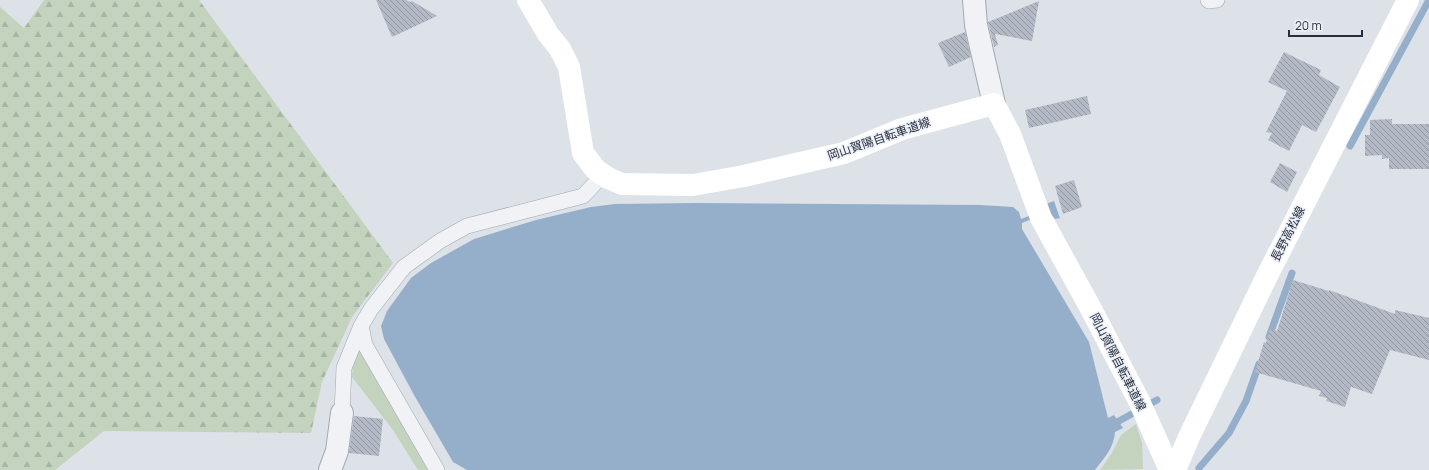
<svg xmlns="http://www.w3.org/2000/svg" width="1429" height="470" font-family="Manrope,'Noto Sans JP',sans-serif">
  <style>
    .green { fill: #c3d3be }
    .forest { fill: url(#forest-firs) }
    .water { fill: #95afcb }
    .lines { fill: none; stroke-linecap: round; stroke-linejoin: round }
    .stream { stroke: #95afcb; stroke-width: 7 }
    .building { fill: url(#building-back-hatch) }
    .lane-casing { stroke: #a2a8b2; stroke-width: 16 }
    .street-casing { stroke: #a2a8b2; stroke-width: 24 }
    .lane { stroke: #f0f2f6; stroke-width: 15 }
    .street { stroke: #f0f2f6; stroke-width: 22 }
    .secondary { stroke: #fff; stroke-width: 22 }
    .labels { text-anchor: middle; stroke-width: 3; stroke-linejoin: round; paint-order: stroke }
    .street-label { font-size: 12px; fill: #262f40; stroke: #edf0f6 }
  </style>
  <defs>
    <pattern id="forest-firs" width="22" height="20" patternUnits="userSpaceOnUse"><rect width="22" height="20" fill="#c3d3be"/><path d="M5 1l3.5 6h-7zM16 11l3.5 6h-7z" fill="#a7b5a4"/></pattern>
    <pattern id="building-back-hatch" width="6" height="6" patternUnits="userSpaceOnUse"><rect width="6" height="6" fill="#b4bac5"/><path d="M-1 5l2 2M0 0l6 6M5-1l2 2" fill="none" stroke="#9298a1"/></pattern>
  </defs>
  <rect width="100%" height="100%" fill="#dde1e8"/>
  <path class="green" d="M359,344L410,438L431,470H418L393,430L352,377L353,361Z
    M1136,424L1142,443L1143,469L1100,470L1112,453L1121,435Z"/>
  <path class="forest" d="M44,0H199L393,263L352,317L322,382L311,433L104,431L55,470H0V7L24,28Z"/>
  <path class="water" d="M1054,201L1060,218L1055,219L1049,212L1022,223V229L1089,342L1108,418L1114,415L1123,428L1115,432C1114,448 1104,458 1095,470H467L453,462L414,395L384,339L381,326L387,311L411,278L431,263L474,239L536,220L591,207L615,204L697,203L981,205L1013,207L1019,212L1021,219L1047,209L1046,204Z"/>
  <g class="lines">
    <path class="stream" d="M1350,146L1429,0
      M1269,337L1292,273
      M1110,426L1157,400
      M1199,468L1229,433L1246,401L1259,364"/>
  </g>
  <path class="building" d="M376,0H406L410,2L412,1L437,16L392,37Z
    M1039,1L1032,41L995,34L998,45L994,47L988,22Z
    M965,32L971,57L949,67L938,43Z
    M1284,52L1321,70L1319,75L1340,87L1316,132L1302,125L1289,151L1268,140L1272,133L1266,132L1287,91L1268,82Z
    M1087,96L1091,114L1029,128L1025,110Z
    M1392,119V124H1429V169H1389V158L1382,159V155L1365,156V135H1370V120Z
    M1280,163L1297,172L1287,192L1270,182Z
    M1074,180L1082,207L1063,214L1055,186Z
    M1293,280L1329,291V290L1395,314V310L1429,318V360L1390,350L1372,394L1351,387L1345,407L1326,401L1327,398L1319,396L1321,391L1255,372L1264,342L1266,343L1270,329L1277,331Z
    M354,416L383,419L379,456L349,453Z"/>
  <g class="lines">
    <g class="lane-casing">
      <path id="lane" d="M1208,0L1209,1L1217,0
        M361,326L365,345L437,470
        M342,413L344,368L354,343L361,326L371,309L404,267L440,241L467,226L583,196L603,175"/>
    </g>
    <g class="street-casing">
      <path id="street" d="M974,0L976,25L994,104
        M330,470L337,451L342,413"/>
    </g>
    <use href="#lane" class="lane"/>
    <use href="#street" class="street"/>
    <path class="secondary" d="M528,0L548,34L560,49L569,67L583,153L596,170L608,178L622,184L693,185L744,176L844,153L902,129L994,104L1010,134L1041,218L1090,307L1139,401L1170,470
      M1175,470L1189,437L1268,274L1408,0"/>
  </g>
  <g class="labels">
    <g class="street-label">
      <text transform="translate(879 139) rotate(-19)" y="4">岡山賀陽自転車道線</text>
      <text transform="translate(1288 234) rotate(-63)" y="4">長野高松線</text>
      <text transform="translate(1118 362) rotate(63)" y="4">岡山賀陽自転車道線</text>
    </g>
  </g>
  <path d="M1289 30v6h73v-6" fill="none" stroke="#262f40" stroke-width="2"/>
  <text x="1295" y="30" font-size="12" fill="#262f40" stroke="#edf0f6" stroke-width="3" paint-order="stroke">20 m</text>
</svg>
